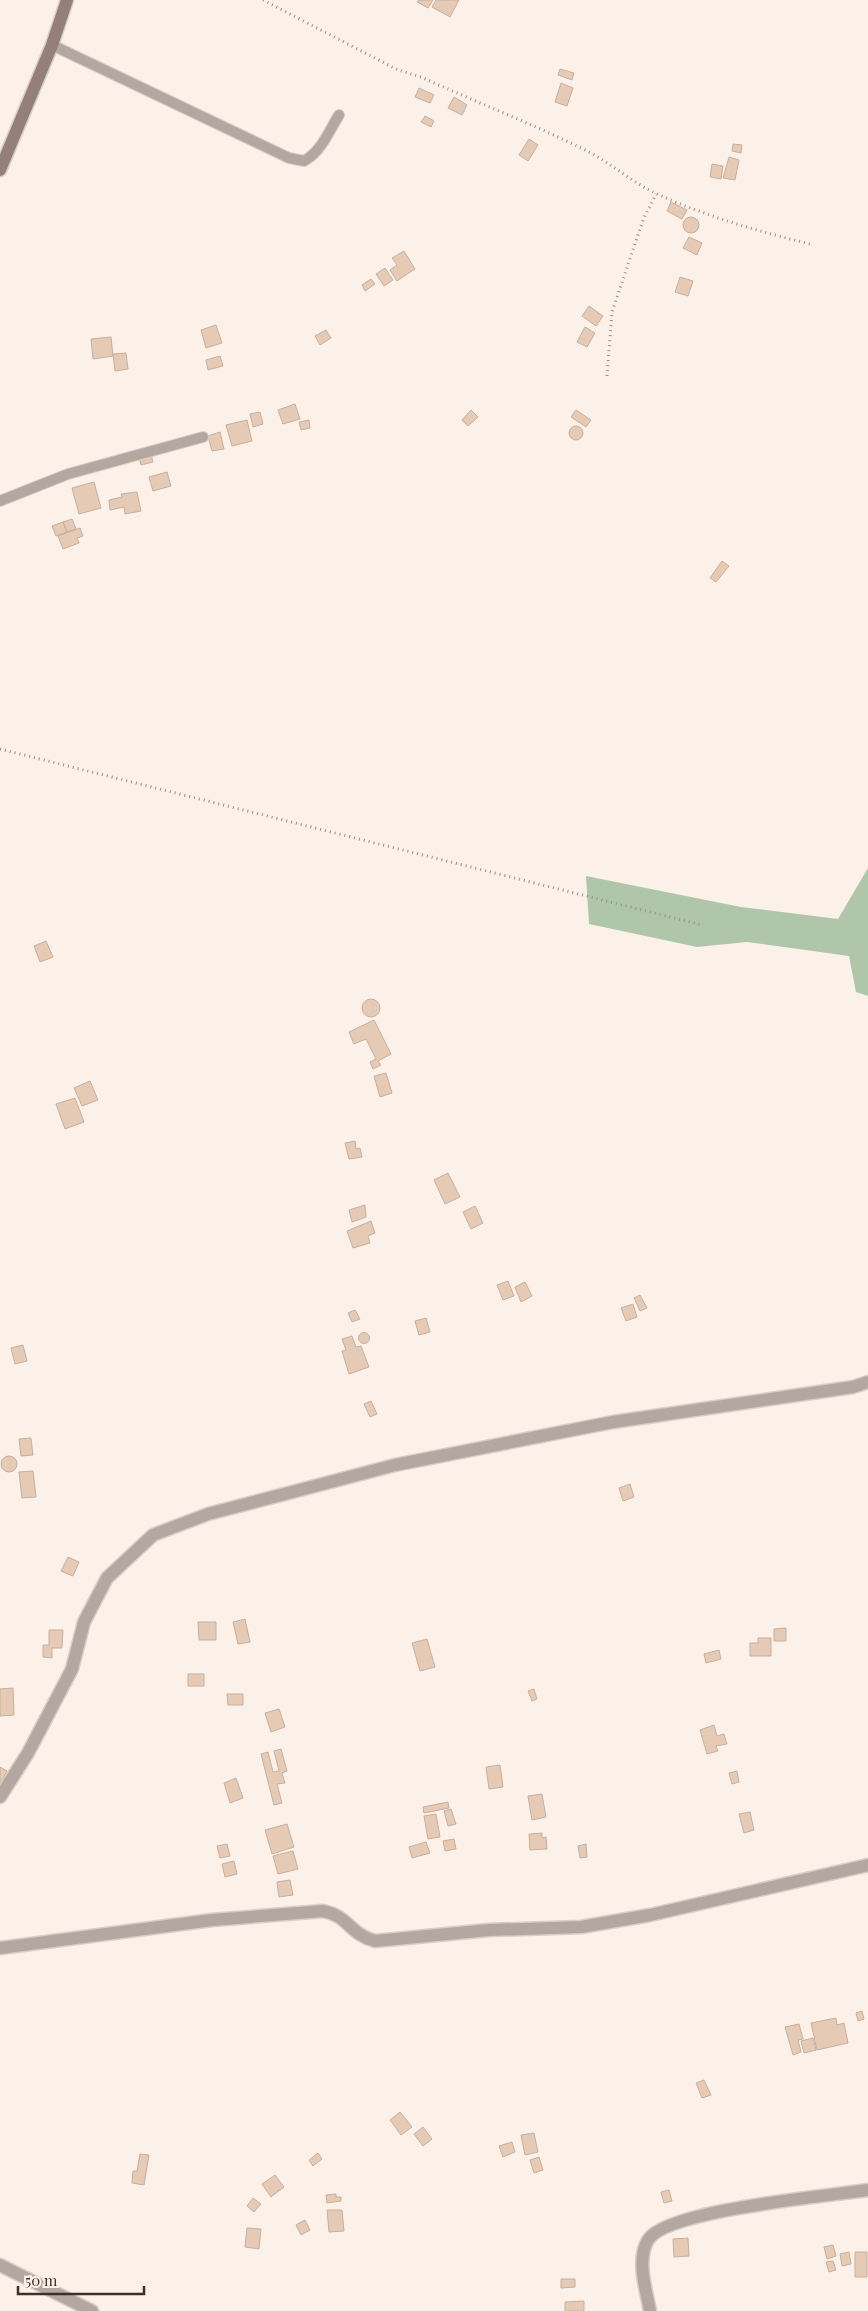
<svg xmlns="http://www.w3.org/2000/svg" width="868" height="2311" font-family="'Playfair Display',serif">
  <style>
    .forest { fill: #afc6aa }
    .building { fill: #e5cbb6; stroke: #c8af9b }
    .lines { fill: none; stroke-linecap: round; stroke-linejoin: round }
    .lane-casing { stroke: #d9cec6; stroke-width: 12 }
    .street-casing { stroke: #d9cec6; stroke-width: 15 }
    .secondary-casing { stroke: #d9cec6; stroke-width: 15 }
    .path { stroke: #9a8f87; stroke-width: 3; stroke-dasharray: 1 4; stroke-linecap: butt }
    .lane { stroke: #b4a6a0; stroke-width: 10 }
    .street { stroke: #b4a6a0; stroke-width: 12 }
    .secondary { stroke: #948079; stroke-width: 12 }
  </style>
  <rect width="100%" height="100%" fill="#fcf1e9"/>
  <path class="forest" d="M868,868V996L856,992L849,956L747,942L697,947L589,924L586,876L741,907L838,919Z"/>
  <path class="building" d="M419,0H433L428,8L417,2Z
    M436,0H459L450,17L432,7Z
    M560,69L574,73L572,80L558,75Z
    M561,83L573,88L567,106L555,102Z
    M419,88L434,95L430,103L415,97Z
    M454,97L467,105L462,115L448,108Z
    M425,116L434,121L431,127L421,122Z
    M529,139L538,145L528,161L519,155Z
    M733,144L742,145L741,153L732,151Z
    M729,157L739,160L735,180L723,178Z
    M712,164L723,166L721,179L710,177Z
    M671,202L687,210L682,219L667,211Z
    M683 225a8 8 0 1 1 16 0a8 8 0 1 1-16 0Z
    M689,237L702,243L697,255L683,248Z
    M404,251L415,269L397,281L390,270L397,265L392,258Z
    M385,268L393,280L384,286L376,274Z
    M680,277L693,281L688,296L675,292Z
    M371,279L375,284L365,291L362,285Z
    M589,306L603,316L596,326L582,316Z
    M216,325L222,343L206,348L201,330Z
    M585,327L595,333L587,347L577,342Z
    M326,330L331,338L320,345L315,336Z
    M111,337L113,356L93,359L91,339Z
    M126,353L128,369L115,371L113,354Z
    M220,356L223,366L208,370L206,360Z
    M295,404L300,419L283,424L278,410Z
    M471,410L478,417L468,426L462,420Z
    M576,410L591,420L586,427L571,417Z
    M260,412L263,424L253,427L250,414Z
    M247,420L252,441L232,446L226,425Z
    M309,420L310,428L301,430L299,422Z
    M569 433a7 7 0 1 1 14 0a7 7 0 1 1-14 0Z
    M220,432L224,449L212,451L208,436Z
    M151,454L153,462L141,465L139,457Z
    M167,472L171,486L153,491L149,477Z
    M94,482L101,508L79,514L72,488Z
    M137,492L141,511L125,514L124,507L110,510L109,500L122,497L121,494Z
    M72,519L76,529L67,532L63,522Z
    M63,522L67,532L56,536L52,526Z
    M80,528L83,536L77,538L79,543L63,549L58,536Z
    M722,561L729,566L716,582L710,578Z
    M46,941L53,957L40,962L34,946Z
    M362 1008a9 9 0 1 1 18 0a9 9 0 1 1-18 0Z
    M374,1020L391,1054L378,1061L381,1065L373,1069L370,1062L376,1059L366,1039L354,1044L349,1032Z
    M386,1073L392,1093L380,1097L374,1076Z
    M90,1081L98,1100L82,1106L74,1088Z
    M75,1098L84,1122L65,1129L56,1104Z
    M355,1141L356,1149L360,1148L362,1157L349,1159L345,1143Z
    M448,1173L460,1197L445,1204L434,1180Z
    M365,1205L366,1217L352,1222L349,1210Z
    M475,1206L483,1223L471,1229L463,1212Z
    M371,1221L375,1233L368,1236L370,1243L353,1248L347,1231Z
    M508,1281L514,1296L503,1300L497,1285Z
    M525,1282L532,1296L521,1302L515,1287Z
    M640,1295L647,1308L640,1311L634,1298Z
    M633,1304L637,1317L626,1321L621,1308Z
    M355,1310L360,1319L352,1322L348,1313Z
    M426,1318L430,1332L419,1335L415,1321Z
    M358.5 1338a5.5 5.5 0 1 1 11 0a5.5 5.5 0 1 1-11 0Z
    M352,1336L356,1347L361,1346L369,1367L349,1374L342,1351L346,1350L342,1339Z
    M23,1345L27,1361L15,1364L11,1348Z
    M371,1401L377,1414L370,1417L364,1404Z
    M31,1438L33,1455L21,1456L19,1439Z
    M1 1464a8 8 0 1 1 16 0a8 8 0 1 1-16 0Z
    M33,1471L36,1497L22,1498L19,1472Z
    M630,1484L634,1497L623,1501L619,1488Z
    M68,1557L79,1562L73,1576L61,1571Z
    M245,1619L250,1642L238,1644L233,1622Z
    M198,1622H216V1640H199Z
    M786,1628V1641H774V1629Z
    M49,1630H63L62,1648H52V1658L43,1657V1645H49Z
    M758,1638H771V1656H750V1643H758Z
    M427,1639L435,1667L420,1671L412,1643Z
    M719,1650L721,1659L706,1663L704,1654Z
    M188,1674H204V1686H188Z
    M13,1688L14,1715L0,1716V1689Z
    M534,1689L537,1699L532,1701L528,1691Z
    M227,1694H243V1705H228Z
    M279,1709L285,1727L271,1732L265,1713Z
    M714,1725L717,1736L724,1734L727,1744L716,1746L718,1751L707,1754L700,1730Z
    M281,1749L287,1771L282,1773L285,1783L277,1784L282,1803L274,1805L261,1754L268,1752L273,1772L279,1771L274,1751Z
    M500,1765L503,1787L489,1789L486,1767Z
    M0,1767L7,1771L0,1784Z
    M737,1771L739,1782L732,1784L729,1773Z
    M236,1778L243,1798L230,1803L224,1783Z
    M542,1794L546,1817L532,1820L528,1796Z
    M448,1802L449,1808L424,1813L423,1807Z
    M451,1809L456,1824L448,1826L444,1811Z
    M750,1812L754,1830L744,1833L739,1814Z
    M436,1814L440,1837L428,1839L424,1816Z
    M287,1824L294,1847L272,1854L265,1830Z
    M542,1833V1838L546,1837L547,1849L530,1850L529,1834Z
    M454,1839L456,1849L445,1851L443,1841Z
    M426,1842L430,1853L412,1858L409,1847Z
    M227,1844L230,1856L220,1858L217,1846Z
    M586,1844L587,1857L580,1858L578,1846Z
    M293,1851L298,1869L278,1874L273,1856Z
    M234,1861L237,1874L225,1877L222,1864Z
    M290,1880L293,1895L279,1897L277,1882Z
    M862,2011L864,2019L858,2021L856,2013Z
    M836,2018L837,2025L844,2023L848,2043L817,2050L811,2023Z
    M799,2024L803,2039L798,2040L801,2052L793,2055L785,2027Z
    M813,2038L816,2050L804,2053L801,2041Z
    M704,2080L711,2095L702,2098L696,2083Z
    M400,2112L412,2127L401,2135L390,2120Z
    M423,2127L432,2139L423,2146L414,2134Z
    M534,2133L538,2152L525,2155L521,2135Z
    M512,2142L515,2152L503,2157L499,2146Z
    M318,2153L322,2159L313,2166L309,2160Z
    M140,2154L149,2155L144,2185L132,2183L133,2171H137Z
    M539,2157L543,2170L534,2173L530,2160Z
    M275,2175L284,2187L271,2197L262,2184Z
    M669,2190L672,2201L664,2203L661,2192Z
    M336,2194V2197H341V2201L327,2203L326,2195Z
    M253,2198L261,2204L254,2212L247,2206Z
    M327,2210H342L344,2231L329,2232Z
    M305,2220L310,2230L301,2235L296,2225Z
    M247,2228L261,2229L259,2249L245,2247Z
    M688,2238L689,2256L674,2257L673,2239Z
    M833,2245L836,2256L827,2259L824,2247Z
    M849,2252L851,2264L842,2266L840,2254Z
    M855,2252H867V2277H855Z
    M833,2261L836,2270L829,2272L826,2262Z
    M561,2279H575V2287L561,2288Z
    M584,2301V2311H565V2302Z"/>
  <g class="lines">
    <g class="lane-casing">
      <path id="lane" d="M52,45L289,158L304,161C321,152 329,131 339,115
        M0,501L68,474L203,437"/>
    </g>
    <g class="street-casing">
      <path id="street" d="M0,1797L28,1753L72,1669L84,1622L107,1578L153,1535L208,1514L395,1465L613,1422L853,1387L868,1382
        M0,1948L212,1920L323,1911C349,1916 349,1934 375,1941L489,1930L581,1927L650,1915L868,1865
        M0,2265L92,2311
        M650,2311C646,2289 636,2260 648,2240C666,2210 829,2196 868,2190"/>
    </g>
    <g class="secondary-casing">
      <path id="secondary" d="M0,170L52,45L67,0"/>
    </g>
    <path class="path" d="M263,0L398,70L421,77C478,103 536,125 591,153C613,165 632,182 655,193C705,216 757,231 810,244
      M607,376L612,312L643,220L656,194
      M0,749L702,925"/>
    <use href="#lane" class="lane"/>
    <use href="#street" class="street"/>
    <use href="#secondary" class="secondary"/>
  </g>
  <path d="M18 2286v8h126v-8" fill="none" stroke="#3b3129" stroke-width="2.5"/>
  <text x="25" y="2286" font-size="15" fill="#3b3129" stroke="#fcf1e9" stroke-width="4" paint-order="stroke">50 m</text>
</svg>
